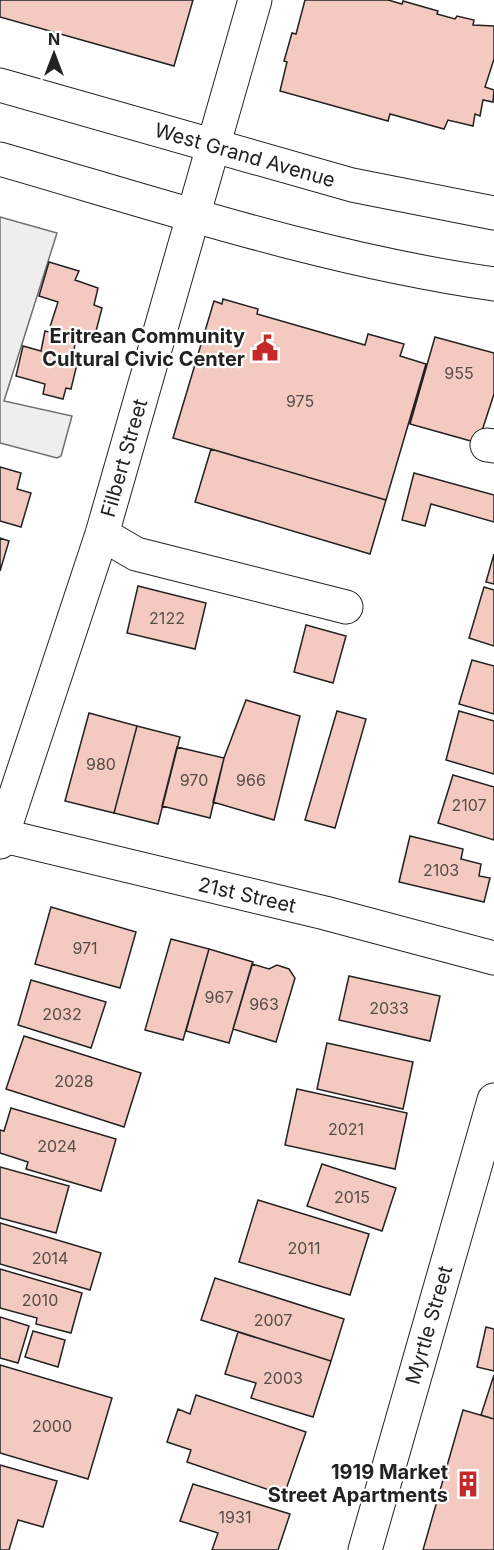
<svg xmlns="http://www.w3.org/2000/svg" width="494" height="1550" font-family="Inter,sans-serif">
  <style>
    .green { fill: #eee; stroke: #6f6f6f; stroke-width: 1.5 }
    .building { fill: #f3c9c0; stroke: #222; stroke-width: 1.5 }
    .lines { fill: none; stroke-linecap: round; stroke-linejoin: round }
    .minor-casing { stroke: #222; stroke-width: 35 }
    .major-casing { stroke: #222; stroke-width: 35 }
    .minor { stroke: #fff; stroke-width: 33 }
    .major { stroke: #fff; stroke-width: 33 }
    .labels { text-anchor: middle; stroke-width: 4.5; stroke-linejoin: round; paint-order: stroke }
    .number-label { font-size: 16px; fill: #564c4a }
    .street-label { font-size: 20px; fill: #222; stroke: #fff }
    .poi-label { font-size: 20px; font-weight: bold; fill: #222; stroke: #fff; text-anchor: end }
  </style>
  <rect width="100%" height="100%" fill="#fff"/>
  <path class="green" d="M0,217L57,233L4,401L72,416L61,456L57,458L0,443Z"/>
  <path class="building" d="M0,0H193L174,66L0,17Z
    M305,0H388L402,4L403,1L438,11L437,14L455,19L457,16L474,20L473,25L494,26V59L485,87L494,90L493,102L483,100L480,116L475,114L473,126L448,120L444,129L390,114L388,121L280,91L287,62L284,61L292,33L296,34Z
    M49,262L79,271L75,280L98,288L94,305L102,308L94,339L50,327L58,302L39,296Z
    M223,299L258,309L257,314L365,345L368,334L404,344L400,356L426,364L386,500L173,438L214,301L222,304Z
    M45,331L76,338L72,362L77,364L71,389L66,388L63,399L43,394L45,384L16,376L23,346L41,351Z
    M435,337L494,353V394L478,443L410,424Z
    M211,449L386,500L370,554L195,502Z
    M0,467L21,473L17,489L31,493L21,527L0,521Z
    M414,473L494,495V522L431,504L425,526L402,520Z
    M0,538L9,541L0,571Z
    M494,554V584L486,582Z
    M138,586L206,603L195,649L127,633Z
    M484,587L494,590V646L469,638Z
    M306,625L346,636L333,683L294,672Z
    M472,660L494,666V714L459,704Z
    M246,700L300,716L274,820L213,802L224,758Z
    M337,711L366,719L335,828L305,820Z
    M459,711L494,721V774L446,760Z
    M89,713L137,726L114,813L65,801Z
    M137,726L180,737L158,824L114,813Z
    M177,747L224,758L210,818L162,806Z
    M453,775L494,787V840L438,823Z
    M410,836L463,849L461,859L481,864L479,876L490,878L484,902L399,882Z
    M51,907L136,932L120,988L35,964Z
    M171,939L209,949L183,1040L145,1030Z
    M209,949L253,962L229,1043L186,1031Z
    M252,964L269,969L277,965L289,969L295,978L276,1042L233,1029Z
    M349,976L440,996L430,1041L339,1020Z
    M31,980L106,1002L91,1048L18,1025Z
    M24,1036L141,1073L124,1127L6,1089Z
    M327,1043L413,1062L403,1109L317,1089Z
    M297,1089L407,1113L395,1169L285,1145Z
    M11,1108L116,1139L101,1191L26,1169L28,1162L0,1153V1130L4,1131Z
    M322,1164L396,1188L382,1231L307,1206Z
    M0,1167L69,1186L56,1233L0,1218Z
    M258,1200L369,1234L350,1295L239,1262Z
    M0,1223L101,1253L90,1290L0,1264Z
    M0,1269L82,1293L71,1333L36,1324L37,1318L0,1308Z
    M215,1278L344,1319L331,1361L201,1320Z
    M0,1317L29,1326L18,1363L0,1358Z
    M486,1327L494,1329V1371L477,1367Z
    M33,1331L65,1340L58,1367L25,1357Z
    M238,1332L331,1361L313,1417L251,1398L256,1383L225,1374Z
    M0,1365L112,1398L88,1479L0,1453Z
    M494,1375V1419L481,1415Z
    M196,1395L306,1432L284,1495L187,1462L191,1450L167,1442L178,1409L190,1414Z
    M463,1410L494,1419V1550H423Z
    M0,1465L57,1481L43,1527L18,1520L9,1550H0Z
    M193,1484L290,1514L278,1550H212L218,1533L180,1521Z"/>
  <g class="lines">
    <g class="minor-casing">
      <path id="minor" d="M487,445L494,446
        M102,534L136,554L346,607
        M0,835L325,913L494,958
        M0,842L102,534L255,0
        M365,1550L494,1100"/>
    </g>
    <g class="major-casing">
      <path id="major" d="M0,85L352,185L494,213
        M0,159C163,206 326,260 494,284"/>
    </g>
    <use href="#minor" class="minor"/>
    <use href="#major" class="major"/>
  </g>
  <defs>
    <g id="civic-bare" transform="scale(2.07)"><path d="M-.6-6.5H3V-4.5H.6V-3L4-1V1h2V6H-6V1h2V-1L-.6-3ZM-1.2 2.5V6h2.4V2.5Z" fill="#c62828" stroke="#fff" stroke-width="2.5" paint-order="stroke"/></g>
    <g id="building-bare" transform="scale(2.07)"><path d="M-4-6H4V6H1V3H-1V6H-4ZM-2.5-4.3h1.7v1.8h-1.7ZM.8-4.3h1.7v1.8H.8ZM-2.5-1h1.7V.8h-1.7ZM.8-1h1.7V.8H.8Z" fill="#c62828" stroke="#fff" stroke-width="2.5" paint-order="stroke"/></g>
  </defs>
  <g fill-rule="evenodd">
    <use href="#civic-bare" x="265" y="348"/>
    <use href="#building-bare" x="468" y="1484"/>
  </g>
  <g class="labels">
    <g class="number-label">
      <text x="459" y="379">955</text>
      <text x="300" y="407">975</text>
      <text x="167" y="624">2122</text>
      <text x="101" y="770">980</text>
      <text x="194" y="786">970</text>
      <text x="251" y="786">966</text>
      <text x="469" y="811">2107</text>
      <text x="441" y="876">2103</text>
      <text x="85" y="954">971</text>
      <text x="219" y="1003">967</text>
      <text x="264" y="1010">963</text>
      <text x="389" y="1014">2033</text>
      <text x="62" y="1020">2032</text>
      <text x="74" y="1087">2028</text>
      <text x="346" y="1135">2021</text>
      <text x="57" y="1152">2024</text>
      <text x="352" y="1203">2015</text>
      <text x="304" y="1254">2011</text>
      <text x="50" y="1264">2014</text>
      <text x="40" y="1306">2010</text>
      <text x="273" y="1326">2007</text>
      <text x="283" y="1384">2003</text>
      <text x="52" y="1432">2000</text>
      <text x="235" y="1523">1931</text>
    </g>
    <g class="street-label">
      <text transform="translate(245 155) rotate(16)" y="7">West Grand Avenue</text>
      <text transform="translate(124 458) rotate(-74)" y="7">Filbert Street</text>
      <text transform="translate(247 895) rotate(13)" y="7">21st Street</text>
      <text transform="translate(429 1325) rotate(-74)" y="7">Myrtle Street</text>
    </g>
    <g class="poi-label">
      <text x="245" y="343">Eritrean Community<tspan x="245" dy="23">Cultural Civic Center</tspan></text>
      <text x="448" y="1479">1919 Market<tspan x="448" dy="23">Street Apartments</tspan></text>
    </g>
  </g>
  <g transform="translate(54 54)" stroke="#ffffff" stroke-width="4.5" paint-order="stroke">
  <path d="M0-4.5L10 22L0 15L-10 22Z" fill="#222222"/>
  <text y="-9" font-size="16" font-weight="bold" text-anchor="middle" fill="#222222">N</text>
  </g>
</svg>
